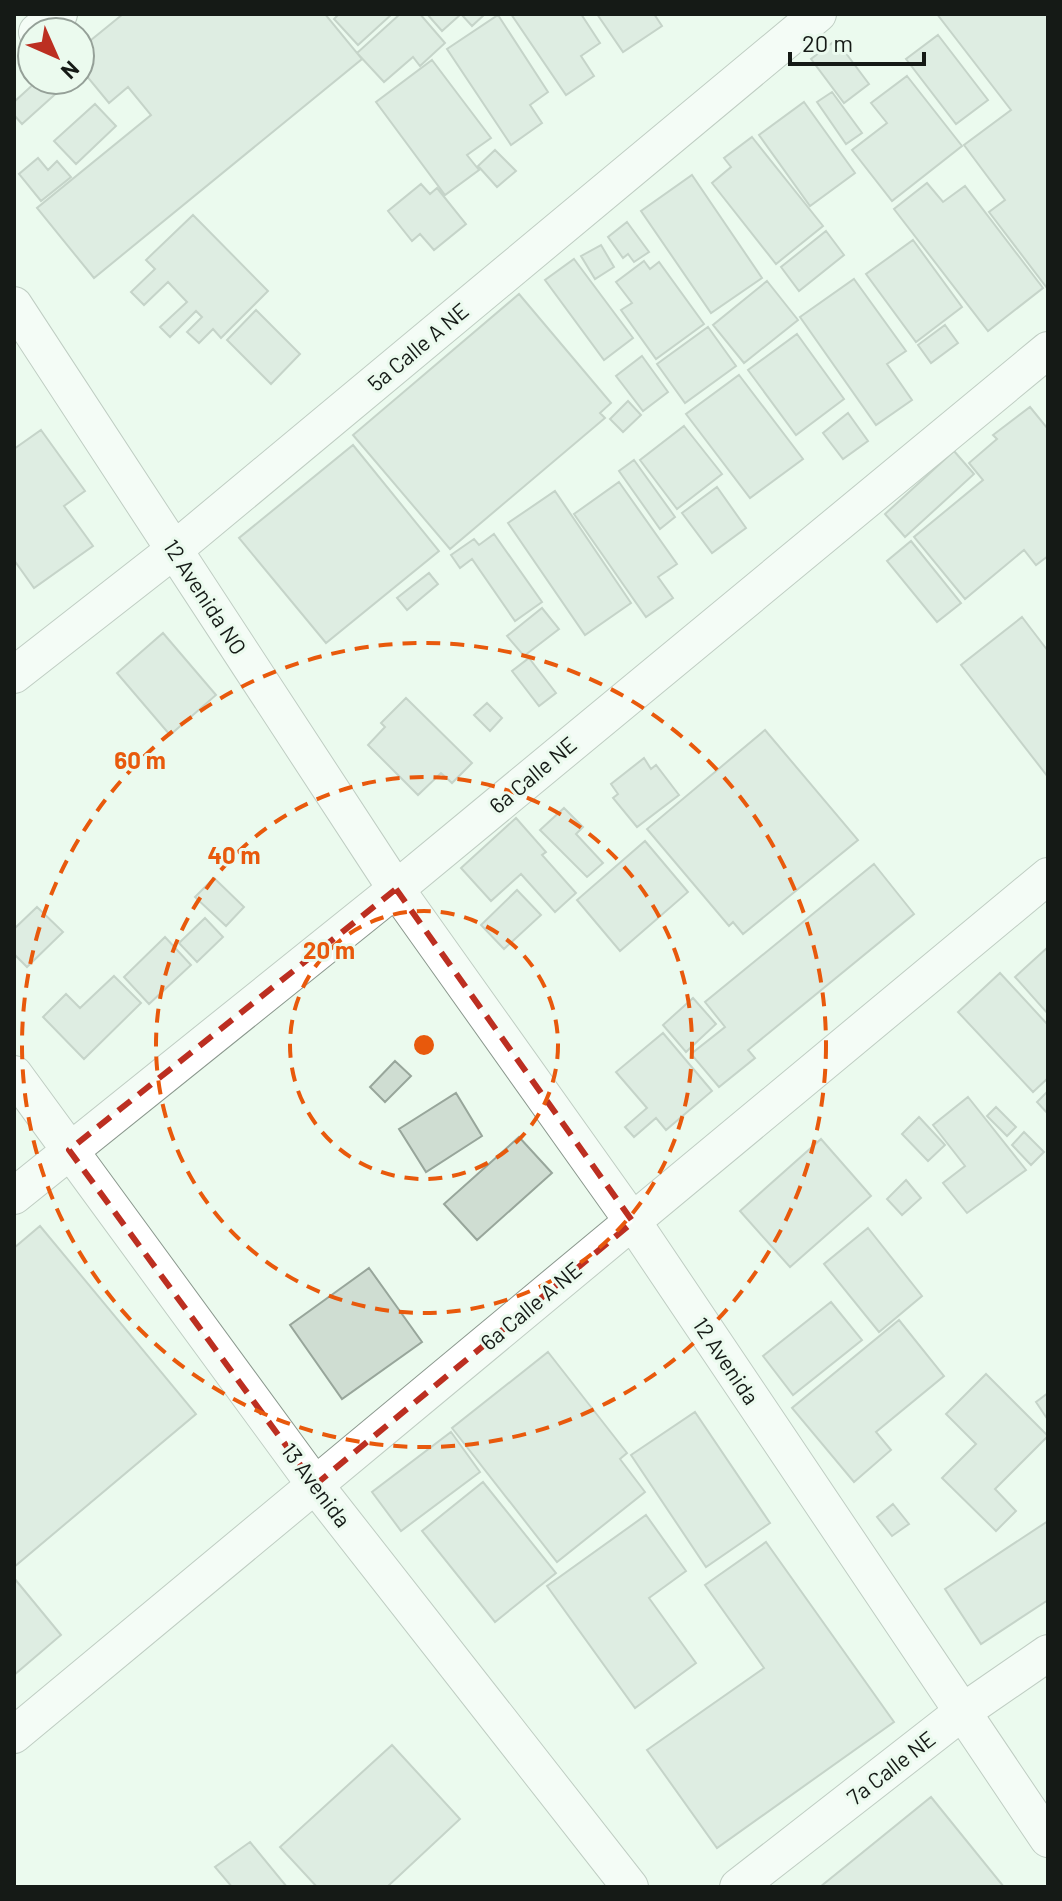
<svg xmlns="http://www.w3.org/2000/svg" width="1062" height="1901" font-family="Barlow,sans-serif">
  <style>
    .building { fill: #cfddd2; stroke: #98a69b; stroke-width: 2 }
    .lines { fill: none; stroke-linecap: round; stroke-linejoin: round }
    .street-casing { stroke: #8b988e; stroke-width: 38 }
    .street { stroke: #fff; stroke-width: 36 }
    .marked { fill: none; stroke: #bc2f21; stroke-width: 6; stroke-dasharray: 16 10; stroke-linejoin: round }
    .ring { fill: none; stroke: #e8590c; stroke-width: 4; stroke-dasharray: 14 10 }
    .labels { text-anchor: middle; stroke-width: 6; stroke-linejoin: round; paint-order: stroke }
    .street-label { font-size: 22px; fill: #151a16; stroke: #ebfaee }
    .centre { fill: #e8590c; stroke: #ebfaee; stroke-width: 4 }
    .ring-label { font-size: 24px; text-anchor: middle; font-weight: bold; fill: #e8590c; stroke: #ebfaee; stroke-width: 6; stroke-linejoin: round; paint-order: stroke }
  </style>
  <rect width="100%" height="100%" fill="#ebfaee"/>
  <path class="building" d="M123,14H325L362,59L94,278L37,208L151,115L128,87L109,103L80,68V49Z
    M339,14H392L358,45L334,19Z
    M400,14H420L445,43L420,66L413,57L384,82L357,53Z
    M427,14H461L442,31Z
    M461,14H485L472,26Z
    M511,14H581L600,43L581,56L594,76L566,95Z
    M597,14H654L662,26L623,52Z
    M937,14H1048L1047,288L989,212L1005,200L964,145L1011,110Z
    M498,15L548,92L530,105L542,123L511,145L447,49Z
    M938,35L988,100L956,124L906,59Z
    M836,40L869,84L844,103L811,59Z
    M432,60L491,138L467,155L479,170L445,195L376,102Z
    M907,76L962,146L892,201L852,150L887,123L871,103Z
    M38,80H71L22,124L14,115V102Z
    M832,92L862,133L846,144L817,102Z
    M804,102L855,173L810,206L759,135Z
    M95,104L116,126L76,164L54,141Z
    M752,137L823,226L776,264L712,183L731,167L724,158Z
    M495,150L516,171L497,187L478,166Z
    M38,158L48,170L57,161L71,177L41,201L19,174Z
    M692,175L762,278L711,313L641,211Z
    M927,183L943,202L965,186L1043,288L988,331L894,209Z
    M421,184L430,194L437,188L466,224L434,250L420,234L412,241L388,211Z
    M193,215L268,291L221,338L213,329L199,343L187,332L202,317L196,311L170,337L160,327L187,302L168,282L144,305L131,292L155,269L146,260Z
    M627,222L649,252L634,262L628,254L623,258L608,237Z
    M826,231L844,255L799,291L781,267Z
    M913,240L962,307L916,342L866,274Z
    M601,245L614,267L595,279L581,256Z
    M574,259L633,338L604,360L545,280Z
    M644,261L650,269L659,262L704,324L656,359L621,310L632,303L616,282Z
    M854,279L906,351L887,364L912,400L876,425L800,317Z
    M767,281L798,320L744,363L713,325Z
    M519,294L611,403L600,413L605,418L450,549L353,435Z
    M256,310L300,354L271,384L227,340Z
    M945,325L958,343L931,363L918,345Z
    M708,327L736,366L685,403L657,364Z
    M797,334L844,399L796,435L748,370Z
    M642,356L668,392L643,411L616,376Z
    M739,375L803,459L750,498L686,414Z
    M628,401L641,415L623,432L610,419Z
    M1030,407L1048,429V556L1036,565L1024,550L965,599L914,537L983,480L969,463L997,439L993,435Z
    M848,413L868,441L843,459L823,433Z
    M684,426L722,474L677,509L640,460Z
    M41,430L85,491L64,506L93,546L34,588L14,560V449Z
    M353,445L439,551L326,643L239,538Z
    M954,451L974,474L905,537L885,514Z
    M634,460L675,517L660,529L619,471Z
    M619,482L677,564L658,577L673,598L646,617L574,514Z
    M717,487L746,528L712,553L682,513Z
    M555,491L631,603L585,635L508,523Z
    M494,534L542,602L515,621L472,559L460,568L451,555L474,539L479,545Z
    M911,541L961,603L937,622L887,561Z
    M429,573L438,584L407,610L397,598Z
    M542,608L559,629L524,656L507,636Z
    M1022,617L1048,651V777L961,665Z
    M163,633L216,695L170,735L117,673Z
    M529,658L556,693L539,706L512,671Z
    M406,698L472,763L452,783L441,773L418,795L368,745L385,727L381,723Z
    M487,703L502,718L490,731L474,715Z
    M765,730L858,840L743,934L733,922L729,926L647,829Z
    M644,758L651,769L656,765L679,795L637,827L613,798L618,794L611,784Z
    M564,808L583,827L576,834L603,863L587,877L540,830Z
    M516,818L546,852L542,855L576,893L555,912L521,874L491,901L461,868Z
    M645,841L688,892L620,951L577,900Z
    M874,864L914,914L748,1050L755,1058L719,1087L691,1054L725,1027L705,1002Z
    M214,878L244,907L226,926L195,897Z
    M517,890L541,915L504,949L481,925Z
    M37,907L63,932L27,967L14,954V929Z
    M205,918L223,937L197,962L179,943Z
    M165,937L191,965L149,1004L124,977Z
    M1048,947V1014L1015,977Z
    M1000,973L1048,1025V1078L1033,1092L958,1012Z
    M114,976L141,1003L84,1059L43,1017L66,994L80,1008Z
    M693,998L716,1024L686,1052L663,1025Z
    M663,1033L712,1091L666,1130L656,1118L634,1137L625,1127L647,1108L616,1072Z
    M395,1061L411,1076L385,1102L370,1087Z
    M1048,1091V1114L1037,1102Z
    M456,1093L482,1136L426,1172L399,1129Z
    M968,1097L1026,1170L967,1213L943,1183L965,1166L933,1125Z
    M996,1107L1016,1127L1007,1136L987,1116Z
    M919,1117L945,1145L928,1161L902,1134Z
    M1024,1132L1044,1152L1031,1165L1012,1145Z
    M519,1137L552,1173L477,1240L444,1204Z
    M821,1139L871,1196L790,1267L740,1211Z
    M906,1180L921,1198L902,1215L887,1199Z
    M40,1226L196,1414L14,1567V1248Z
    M868,1228L922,1296L879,1332L824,1264Z
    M369,1268L422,1342L342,1399L290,1325Z
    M831,1302L862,1340L793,1395L763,1356Z
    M899,1320L944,1376L876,1432L891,1450L854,1482L792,1408Z
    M548,1352L627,1453L620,1459L645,1492L557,1562L452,1428Z
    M986,1374L1048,1436L995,1489L1016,1511L996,1531L942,1478L976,1444L946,1414Z
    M1048,1393V1420L1036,1402Z
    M695,1412L770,1523L706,1567L631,1455Z
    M451,1432L480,1472L401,1531L372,1492Z
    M483,1482L556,1573L495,1622L422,1531Z
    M893,1504L909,1524L892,1536L877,1517Z
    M646,1515L686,1571L649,1598L696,1663L635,1708L547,1586Z
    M1048,1521V1600L981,1644L945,1589Z
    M766,1542L894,1722L717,1848L647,1750L764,1668L705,1585Z
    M14,1578L61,1635L14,1675Z
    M392,1745L460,1819L387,1887H317L280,1847Z
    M931,1797L1004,1887H820Z
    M250,1842L287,1887H232L215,1867Z"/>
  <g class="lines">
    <g class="street-casing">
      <path id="street" d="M37,32L59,14
        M14,305L396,889L633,1222L1048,1839
        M14,675L174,550L818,14
        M14,1074L315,1485L630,1887
        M14,1196L396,889L1048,350
        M14,1735L1048,876
        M738,1887L961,1713L1048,1653"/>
    </g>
    <use href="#street" class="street"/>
  </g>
  <path d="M0 0H1062V1901H0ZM396,889L633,1222L315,1485L69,1150Z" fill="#ebfaee" fill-opacity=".55" fill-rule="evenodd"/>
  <path class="marked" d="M396,889L633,1222L315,1485L69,1150Z"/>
  <g class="ring">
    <circle cx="424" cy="1045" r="134"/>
    <circle cx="424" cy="1045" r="268"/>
    <circle cx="424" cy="1045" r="402"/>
  </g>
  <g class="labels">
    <g class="street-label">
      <text transform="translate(418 347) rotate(-40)" y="8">5a Calle A NE</text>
      <text transform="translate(205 597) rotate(57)" y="8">12 Avenida NO</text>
      <text transform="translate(533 775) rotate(-40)" y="8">6a Calle NE</text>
      <text transform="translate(531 1306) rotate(-40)" y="8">6a Calle A NE</text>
      <text transform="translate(726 1361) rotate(56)" y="8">12 Avenida</text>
      <text transform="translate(316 1485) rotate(53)" y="8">13 Avenida</text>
      <text transform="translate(891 1768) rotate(-38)" y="8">7a Calle NE</text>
    </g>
  </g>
  <circle cx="424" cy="1045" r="12" class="centre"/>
  <g class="ring-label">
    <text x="140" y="769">60 m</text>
    <text x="234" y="864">40 m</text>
    <text x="329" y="959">20 m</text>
  </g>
  <rect width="1062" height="1901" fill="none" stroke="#151a16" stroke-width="32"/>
  <g transform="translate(56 56) rotate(135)"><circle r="38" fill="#ebfaee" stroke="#95a098" stroke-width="2"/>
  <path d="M0-6L14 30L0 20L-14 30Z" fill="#bc2f21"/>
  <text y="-12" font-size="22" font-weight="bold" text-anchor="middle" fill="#151a16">N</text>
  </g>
  <path d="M790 52v12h134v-12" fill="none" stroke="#151a16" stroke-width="4"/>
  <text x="802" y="52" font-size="24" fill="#151a16" stroke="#ebfaee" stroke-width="6" paint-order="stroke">20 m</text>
</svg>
